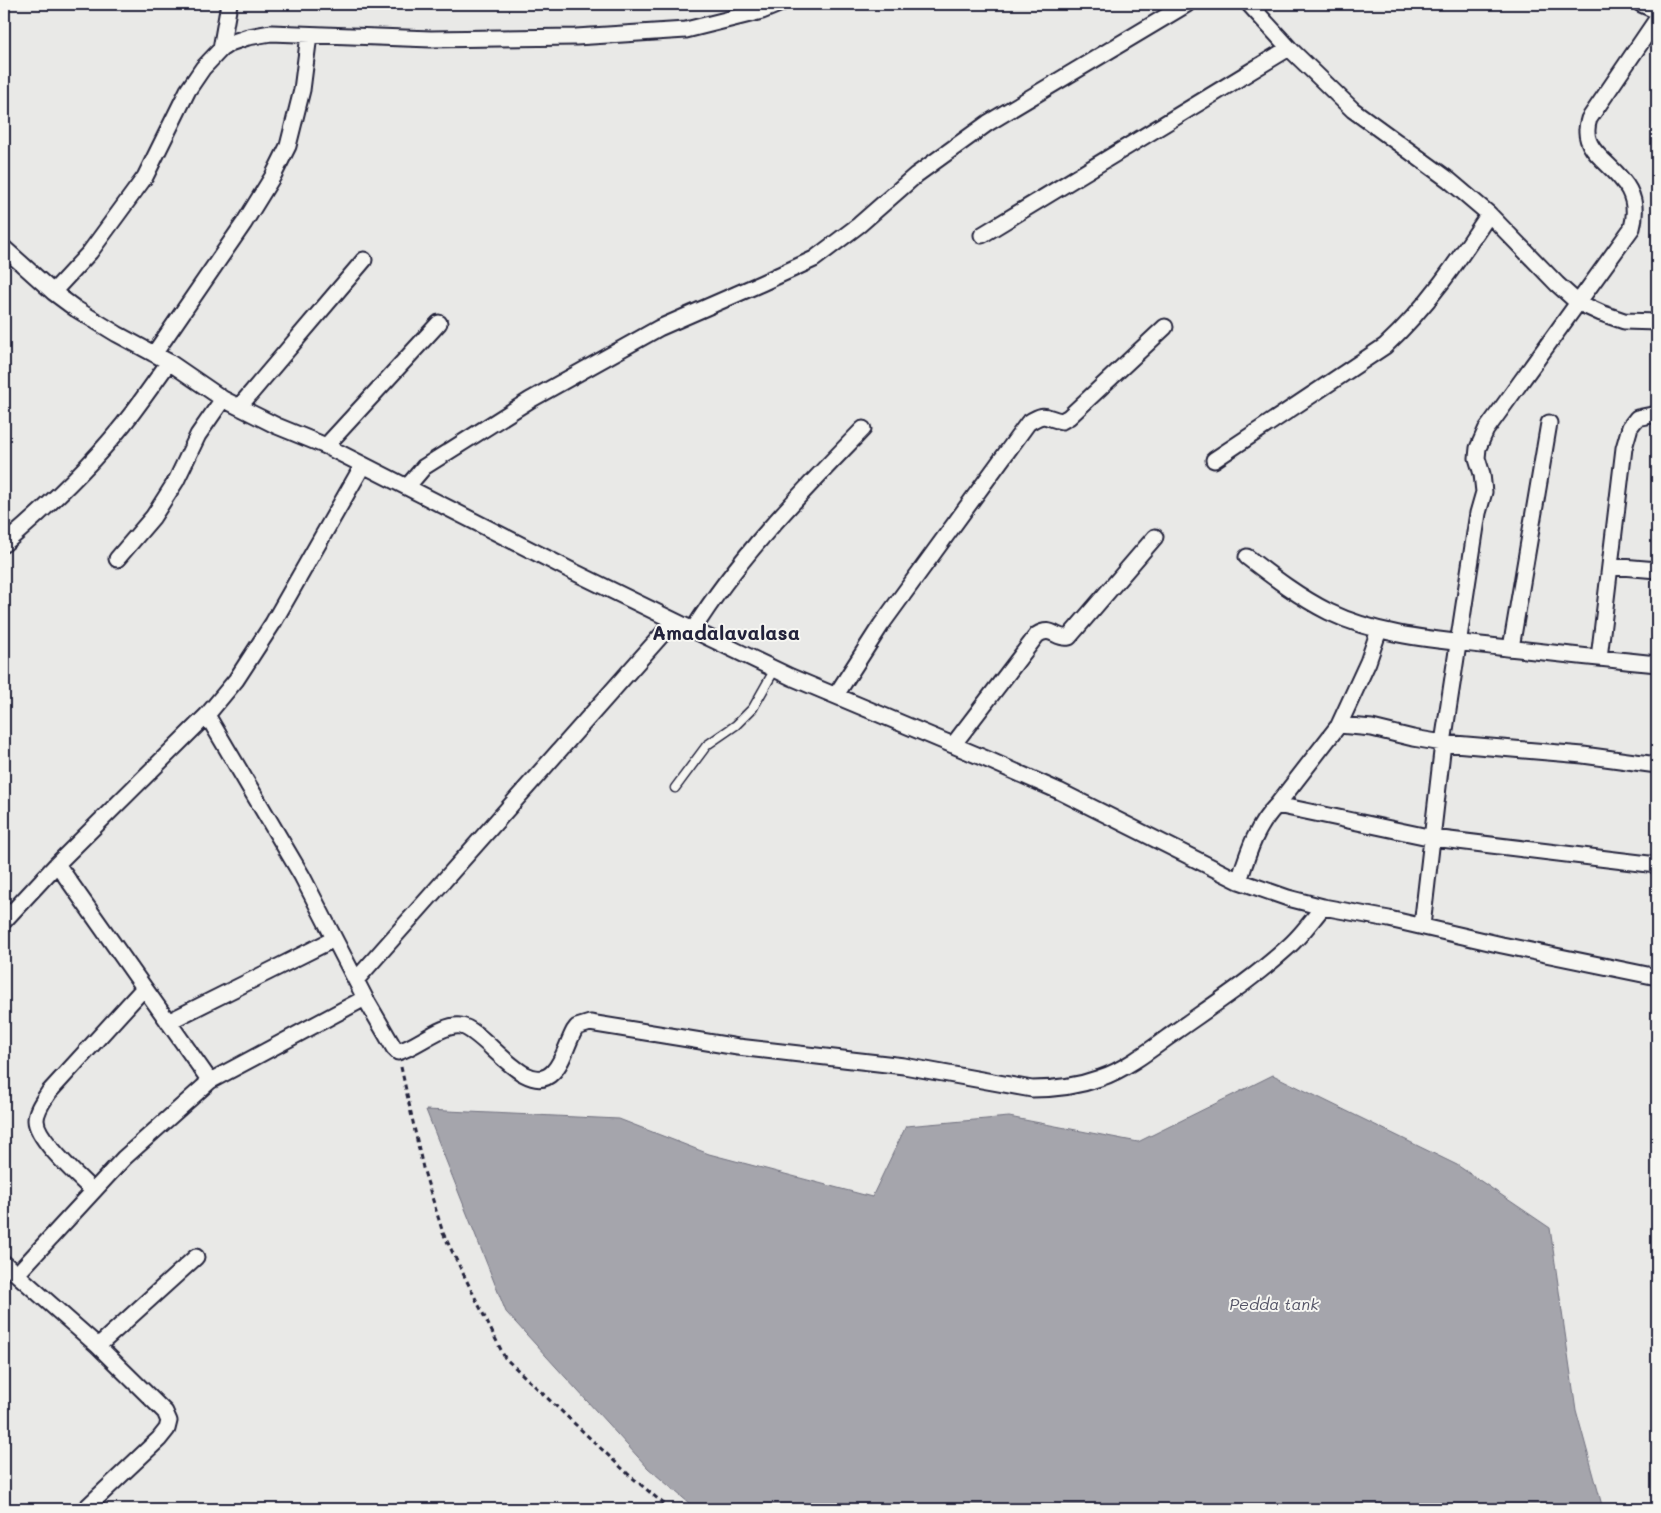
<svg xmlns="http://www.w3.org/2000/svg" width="1661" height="1513" font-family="Mali,sans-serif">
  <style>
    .water { fill: #a5a5ac; stroke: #71717f }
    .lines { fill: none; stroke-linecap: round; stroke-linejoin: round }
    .service-casing { stroke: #22223b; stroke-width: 11 }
    .minor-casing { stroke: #22223b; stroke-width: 19 }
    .path { stroke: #22223b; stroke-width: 3; stroke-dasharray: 5 4; stroke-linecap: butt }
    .service { stroke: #f6f6f2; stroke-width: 8 }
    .minor { stroke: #f6f6f2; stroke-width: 15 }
    .labels { text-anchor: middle; stroke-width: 4; stroke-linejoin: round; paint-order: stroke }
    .water-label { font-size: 16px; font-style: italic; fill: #565668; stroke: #f6f6f2 }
    .district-label { font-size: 20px; font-weight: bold; fill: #22223b; stroke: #f6f6f2 }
  </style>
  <rect width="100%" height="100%" fill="#e9e9e7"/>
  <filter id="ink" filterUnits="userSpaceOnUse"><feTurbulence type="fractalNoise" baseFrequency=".02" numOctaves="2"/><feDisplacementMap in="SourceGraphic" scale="10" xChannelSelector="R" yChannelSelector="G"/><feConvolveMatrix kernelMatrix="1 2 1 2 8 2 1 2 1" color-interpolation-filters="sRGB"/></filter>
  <g filter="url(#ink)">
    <path class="water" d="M1273,1075L1457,1165L1550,1228L1576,1410L1603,1509H696L648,1468L506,1312L426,1110L619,1119L709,1154L872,1197L906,1126L1009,1117L1138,1142Z"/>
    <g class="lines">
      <g class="service-casing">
        <path id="service" d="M675,788L707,745L736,725L753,708L775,669"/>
      </g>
      <g class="minor-casing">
        <path id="minor" d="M1249,4L1289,48L1353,110L1449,180L1489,214L1557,284L1577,302L1601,313L1624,321L1657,322
          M1641,4L1657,11
          M221,49L229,4
          M982,235L1289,48
          M4,248L53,292L76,309L117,334L169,362L223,399L277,426L326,446L570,570L693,630L791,677L991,761L1059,791L1239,881L1288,898L1323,907L1389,919L1502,945L1657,977
          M53,292L90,252L145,177L188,90L203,68L221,49L230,43L248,37L271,33L431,39L576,37L686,30L762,11L779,4
          M154,354L244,223L273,176L288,146L302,90L309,35
          M239,407L364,260
          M326,446L439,323
          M1214,460L1385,346C1427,307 1458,261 1489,214
          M407,487L424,467L530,400L659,328L762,283L814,259L859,225L916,175L988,123L1187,4
          M4,544C50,505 96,461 133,412C145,396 157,379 169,362
          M1247,557C1273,577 1299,597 1329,612C1381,637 1441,640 1499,647C1552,653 1604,659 1657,664
          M117,559L153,517L176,481L198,435L223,399
          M1610,566L1657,570
          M693,630C739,556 802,492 863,429
          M1511,648L1549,423
          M1599,658L1624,448L1630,427L1637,418L1657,414
          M836,695L881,625L1028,423C1047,411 1044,418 1062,421L1069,417L1165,327
          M207,715L302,876L365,998L394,1048L398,1052C417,1047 443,1023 461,1026C485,1030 527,1100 553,1072C563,1062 567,1044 574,1031L577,1027L590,1023L738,1047L904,1066L1032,1089C1055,1089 1078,1086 1100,1078C1125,1070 1153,1048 1175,1032C1213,1005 1253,979 1288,947C1301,936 1312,920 1323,907
          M1339,725L1372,728L1413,738L1443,743L1583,755L1657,765
          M953,745L1037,635C1052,625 1056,640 1069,637L1155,537
          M1277,805L1339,725L1368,662L1379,630
          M57,864L210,1081
          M1239,881C1248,853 1256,826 1277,805L1433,838L1657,865
          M4,921L57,864L207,715L236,680L273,623L363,465
          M1422,926L1443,743L1478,513L1484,492L1482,474L1477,458L1478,448L1486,430L1632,228C1647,173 1585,164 1587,130C1587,127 1588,122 1589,119L1657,19
          M356,980L674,621
          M168,1022L334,939
          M93,1191C79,1177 36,1139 36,1120C36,1110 44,1100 49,1092L144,988
          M4,1263L98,1346L165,1412L169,1421L167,1429L159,1439L85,1509
          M17,1274L124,1158L210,1081L365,998
          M98,1346L196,1257"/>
      </g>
      <path class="path" d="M401,1067L423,1168L443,1233L505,1358L628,1474L670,1509"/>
      <use href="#service" class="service"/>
      <use href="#minor" class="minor"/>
    </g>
  </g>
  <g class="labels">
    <g class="water-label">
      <text x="1274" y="1310">Pedda tank</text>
    </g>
    <g class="district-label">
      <text x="726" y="640">Amadalavalasa</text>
    </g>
  </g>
  <rect width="1661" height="1513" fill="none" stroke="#f6f6f2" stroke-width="20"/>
  <rect x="10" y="10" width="1641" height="1493" fill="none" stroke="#22223b" stroke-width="2" filter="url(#ink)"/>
</svg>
